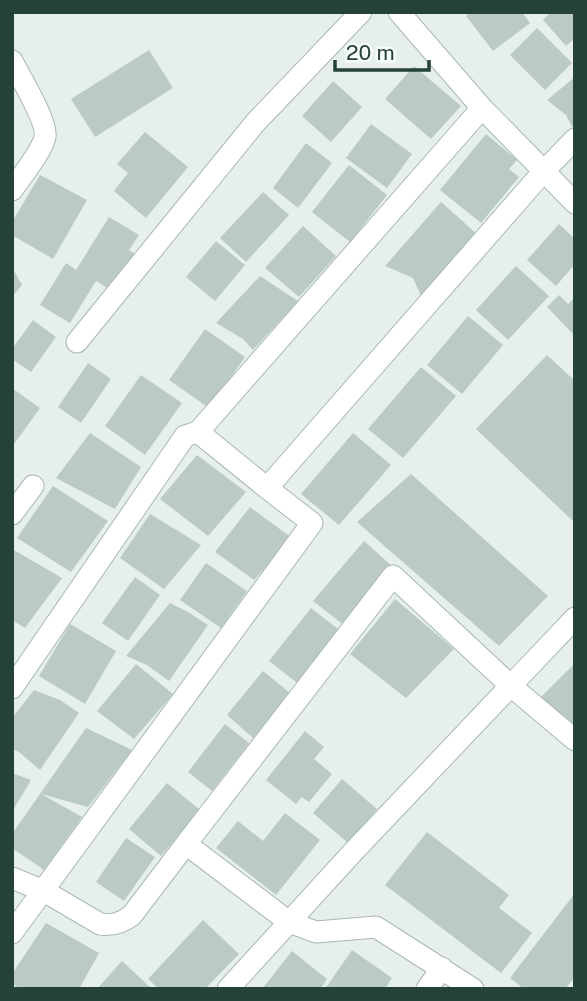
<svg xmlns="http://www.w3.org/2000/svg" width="587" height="1001" font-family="'Public Sans',sans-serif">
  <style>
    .building { fill: #bbcac4 }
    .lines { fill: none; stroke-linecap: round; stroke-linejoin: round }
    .minor-casing { stroke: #a8b8b2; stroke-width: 23 }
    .minor { stroke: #fff; stroke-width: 21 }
  </style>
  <rect width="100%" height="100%" fill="#e6efeb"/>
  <path class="building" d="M471,12H522L530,23L493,51L466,16Z
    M551,12H575V38L566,46L543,20Z
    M537,28L572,63L545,90L510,55Z
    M149,50L173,88L95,137L71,99Z
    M414,66L461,106L431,139L385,99Z
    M575,77V125L572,127L566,115L547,100Z
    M333,81L362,107L331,142L302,116Z
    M371,124L412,154L387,188L346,158Z
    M145,132L188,167L146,218L114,191L128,173L117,164Z
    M486,134L517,160L509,169L519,177L481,223L440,190Z
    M306,143L332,163L298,208L273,188Z
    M349,165L387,195L350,242L312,212Z
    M40,175L87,200L53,259L12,235V222Z
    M263,192L289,215L246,262L220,238Z
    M441,202L478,235L421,296L413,278L385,266Z
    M109,217L139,235L129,250L137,255L114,292L96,281L70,323L40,305L66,263L76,270Z
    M559,224L575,239V264L556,286L527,260Z
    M303,226L336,256L299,297L265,268Z
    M216,241L245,265L215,301L186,277Z
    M516,266L549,296L508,340L476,310Z
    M12,267L22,285L12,297Z
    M260,276L298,301L253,350L243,339L216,323Z
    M559,295L568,304L575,297V336L547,307Z
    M468,316L503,345L462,394L427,365Z
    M33,320L56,337L31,372L12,359V349Z
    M205,329L245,357L209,408L169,380Z
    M547,355L575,381V523L476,429Z
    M88,363L111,379L81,423L58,407Z
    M421,367L456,396L403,458L368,429Z
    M141,375L182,403L145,455L105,426Z
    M12,388L40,408L12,447Z
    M90,433L141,467L115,509L56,478Z
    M353,433L391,465L339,525L301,494Z
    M197,455L246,492L208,536L160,499Z
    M411,474L548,596L499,646L357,522Z
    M53,486L108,521L71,572L17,538Z
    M250,507L292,538L254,580L215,552Z
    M150,514L201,545L164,589L120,558Z
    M364,541L393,567L345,626L313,601Z
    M12,549L62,578L25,628L12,620Z
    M206,563L247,591L221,628L180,600Z
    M135,577L160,595L128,641L102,623Z
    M395,599L454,649L406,698L350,654Z
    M170,603L188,612L208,625L169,681L147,665L126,656Z
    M311,608L343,633L301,686L269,661Z
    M70,624L116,651L85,704L39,676Z
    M575,663V731L541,697Z
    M136,664L173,694L134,739L97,711Z
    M263,671L290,693L253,738L227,715Z
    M34,690L60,700L79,713L40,770L19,752L12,749V718Z
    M225,724L249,743L212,791L188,772Z
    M86,728L132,750L88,807L41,794L82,817L44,870L12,848V834Z
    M305,731L324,747L314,759L332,774L309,802L302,797L296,804L266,780Z
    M12,773L31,780L12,812Z
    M342,779L377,809L348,843L313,813Z
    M167,783L200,810L161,856L129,829Z
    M285,813L320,840L276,895L216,848L238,821L263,841Z
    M427,832L509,895L499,908L532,933L501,973L385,885Z
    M126,838L155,857L124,901L96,882Z
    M575,893V977L565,989H524L510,978Z
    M203,920L239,954L205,989H159L148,979Z
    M46,923L99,953L79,989H21L12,984V974Z
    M352,950L392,978L385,989H325Z
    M292,951L327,979L320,989H262Z
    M122,961L152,989H97Z"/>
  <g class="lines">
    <g class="minor-casing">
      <path id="minor" d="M399,12L482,108L575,203
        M12,61C20,77 48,122 45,137C42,151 21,177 12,190
        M77,342L255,123L361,12
        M198,432L267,488L543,172L575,139
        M12,514L33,486
        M12,688L185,436L198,432L482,108
        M12,878L44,891L100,924C113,926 122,923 132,915L186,844
        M12,933L312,523L267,488
        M228,989L353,852L575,618
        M427,989L442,968
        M473,989L376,927L316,932L289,922L186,844L393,576L511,686L575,740"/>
    </g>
    <use href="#minor" class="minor"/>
  </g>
  <rect width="587" height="1001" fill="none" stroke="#24423a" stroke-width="28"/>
  <path d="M335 60v10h94v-10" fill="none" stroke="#24423a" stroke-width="3.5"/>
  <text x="346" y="60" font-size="21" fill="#24423a" stroke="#f7fbf9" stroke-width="5" paint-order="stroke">20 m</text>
</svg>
